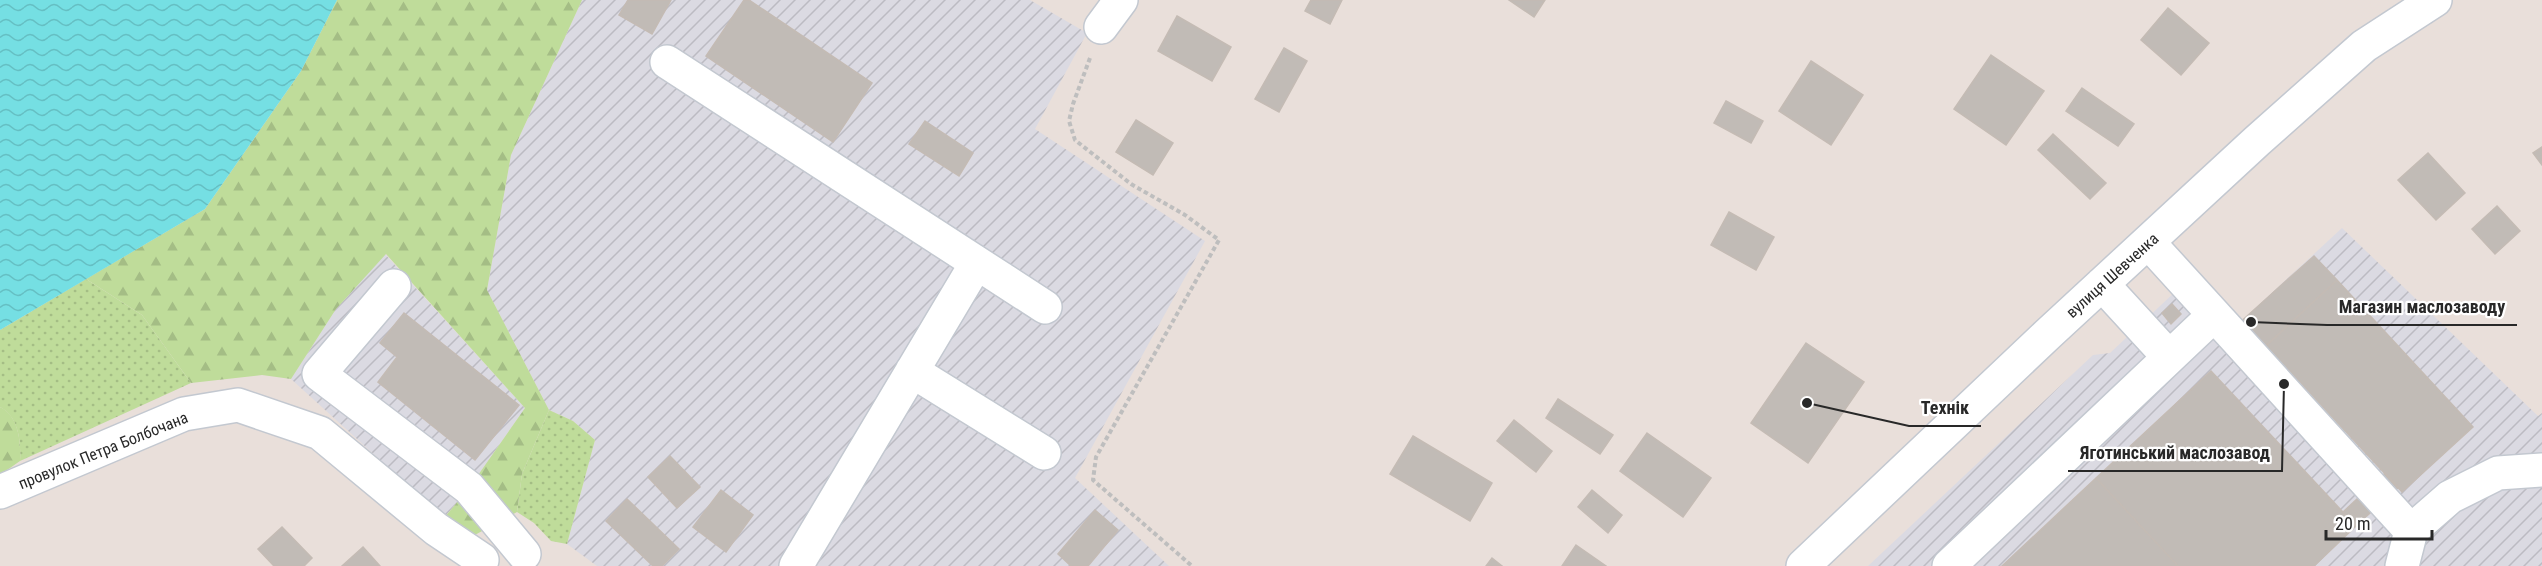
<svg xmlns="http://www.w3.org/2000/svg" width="2542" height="566" font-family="'Roboto Condensed',sans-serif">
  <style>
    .industrial { fill: url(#industrial-furrows) }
    .grass { fill: url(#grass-dots) }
    .forest { fill: url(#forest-firs) }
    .water { fill: url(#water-waves) }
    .building { fill: #c1bbb6; stroke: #c4bbb4; stroke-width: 1.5 }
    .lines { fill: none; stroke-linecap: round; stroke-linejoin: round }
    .minor-casing { stroke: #c3c8d0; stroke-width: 36 }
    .path { stroke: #bebebe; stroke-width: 4; stroke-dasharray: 4.5 3; stroke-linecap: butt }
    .minor { stroke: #fff; stroke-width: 33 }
    .labels { text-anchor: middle; stroke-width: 4.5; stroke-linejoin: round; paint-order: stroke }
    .street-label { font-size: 16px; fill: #282828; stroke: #fff }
    .leader { fill: none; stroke: #282828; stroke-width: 2 }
    .callout-dot { fill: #282828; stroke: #fff; stroke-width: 2 }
    .callout-label { font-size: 18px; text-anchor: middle; font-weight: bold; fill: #282828; stroke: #fff; stroke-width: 4.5; stroke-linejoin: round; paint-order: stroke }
  </style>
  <defs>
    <pattern id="industrial-furrows" width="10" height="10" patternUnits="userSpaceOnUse" patternTransform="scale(1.5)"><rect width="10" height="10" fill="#dbdae2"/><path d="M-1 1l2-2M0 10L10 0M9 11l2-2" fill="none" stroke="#bcbbc2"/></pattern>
    <pattern id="grass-dots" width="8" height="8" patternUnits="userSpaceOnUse" patternTransform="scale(1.5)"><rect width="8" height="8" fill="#bfdc9a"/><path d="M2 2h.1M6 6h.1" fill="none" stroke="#a4bd85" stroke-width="1.8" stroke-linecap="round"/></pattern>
    <pattern id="forest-firs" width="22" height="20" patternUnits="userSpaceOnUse" patternTransform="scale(1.5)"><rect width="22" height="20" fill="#bfdc9a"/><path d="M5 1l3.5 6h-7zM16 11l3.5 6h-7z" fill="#a4bd85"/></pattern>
    <pattern id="water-waves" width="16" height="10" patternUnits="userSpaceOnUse" patternTransform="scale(1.5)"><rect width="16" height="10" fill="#75dfe3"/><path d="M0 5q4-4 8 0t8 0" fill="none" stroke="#65bfc3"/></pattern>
  </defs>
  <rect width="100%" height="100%" fill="#e9dfda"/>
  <path class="industrial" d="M582,0H1030L1087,33L1035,129L1205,241L1075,478L1169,566H597L567,544L595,440L573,421L549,410L487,290L511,155Z
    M2342,228L2538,416L2542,413V566H1868L2093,355L2110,353L2193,275L2236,326Z
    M385,254L525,408L469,488L444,518L291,379L336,309Z"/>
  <path class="grass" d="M86,279L142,315L191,383L20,461C21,442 19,417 0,407V330Z
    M549,410L573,421L595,440L567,544L551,541L534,523L517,512L522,474Z"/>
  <path class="forest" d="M337,0H582L511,155L487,290L549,410L522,474L517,512L473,536L444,518L469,488L525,408L386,254L336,309L291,379L262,375L191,383L142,315L86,279L205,209L301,71Z
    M0,407C19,416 21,442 20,461L0,475Z"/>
  <path class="water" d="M0,0H337L301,71L205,209L0,330Z"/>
  <path class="building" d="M628,0H671L652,34L619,15Z
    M744,0H749L872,83L833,142L706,56Z
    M1311,0H1342L1330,24L1305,11Z
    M1509,0H1545L1534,17Z
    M2168,8L2209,43L2181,75L2141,40Z
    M1177,16L1231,47L1212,81L1158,51Z
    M1284,48L1307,61L1279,112L1255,99Z
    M1991,55L2044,91L2006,145L1954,109Z
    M1811,61L1863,95L1831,145L1779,111Z
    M2082,88L2134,124L2118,146L2066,111Z
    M1726,101L1763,121L1751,143L1714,123Z
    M1136,120L1173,143L1153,175L1116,152Z
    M925,121L973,153L959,176L909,144Z
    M2053,134L2106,183L2090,199L2038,150Z
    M2542,147V165L2533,153Z
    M2428,153L2465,193L2436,220L2398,180Z
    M2497,206L2520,231L2495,254L2472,229Z
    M1729,212L1774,237L1756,270L1711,245Z
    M2314,256L2337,280L2258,353L2236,326Z
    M2337,280L2473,427L2402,492L2266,346Z
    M2172,304L2181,314L2171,324L2162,313Z
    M404,313L519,405L475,460L378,382L397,357L380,343Z
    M1806,343L1864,382L1808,463L1751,423Z
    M2211,371L2356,526L2314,566H2178L2096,478Z
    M1558,399L1613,435L1600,454L1546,418Z
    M1514,420L1552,451L1536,472L1497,441Z
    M1647,433L1711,478L1683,517L1620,471Z
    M1413,436L1492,483L1470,521L1390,474Z
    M670,456L700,487L677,508L648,477Z
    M2385,473L2398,487L2356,526L2343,512Z
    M2096,478L2178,566H2002Z
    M721,490L753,515L726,552L693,527Z
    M1592,490L1622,515L1608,533L1578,507Z
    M627,499L679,549L662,566H653L606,521Z
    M1095,510L1118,530L1088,566H1071L1058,554Z
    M282,527L312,558L304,566H274L258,549Z
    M1576,545L1606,566H1562Z
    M363,547L380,566H342Z
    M1492,558L1502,566H1486Z"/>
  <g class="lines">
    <g class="minor-casing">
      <path id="minor" d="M1101,27L1121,0
        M667,62L1045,307
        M2148,242L2411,531
        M2102,284L2169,357
        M394,286L319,374L469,488L524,554
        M912,371L1044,453
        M0,492L184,414L238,405L320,433L436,529L482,560
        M796,566L976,264
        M1803,566L2048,334L2257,141L2364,46L2435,0
        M1949,566L2214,315
        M2402,566L2411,531L2450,497L2498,473L2542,470"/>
    </g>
    <path class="path" d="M1090,58L1073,104L1069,121L1075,140L1131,184L1185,215L1219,240L1096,457L1093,480L1192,566"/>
    <use href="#minor" class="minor"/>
  </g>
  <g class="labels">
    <g class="street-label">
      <text transform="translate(2112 275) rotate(-42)" y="6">вулиця Шевченка</text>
      <text transform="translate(103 450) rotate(-22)" y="6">провулок Петра Болбочана</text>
    </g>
  </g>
  <path class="leader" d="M2251 322L2327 325H2517M1807 403L1909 426H1981M2284 384L2282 471H2068"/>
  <g class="callout-dot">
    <circle cx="2251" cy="322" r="6"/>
    <circle cx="1807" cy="403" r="6"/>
    <circle cx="2284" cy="384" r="6"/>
  </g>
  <g class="callout-label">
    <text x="2422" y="313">Магазин маслозаводу</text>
    <text x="1945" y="414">Технік</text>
    <text x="2175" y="459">Яготинський маслозавод</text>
  </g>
  <path d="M2326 530v9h106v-9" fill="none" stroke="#282828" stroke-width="3"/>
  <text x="2335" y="530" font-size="18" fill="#282828" stroke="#ffffff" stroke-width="4.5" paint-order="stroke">20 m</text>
</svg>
